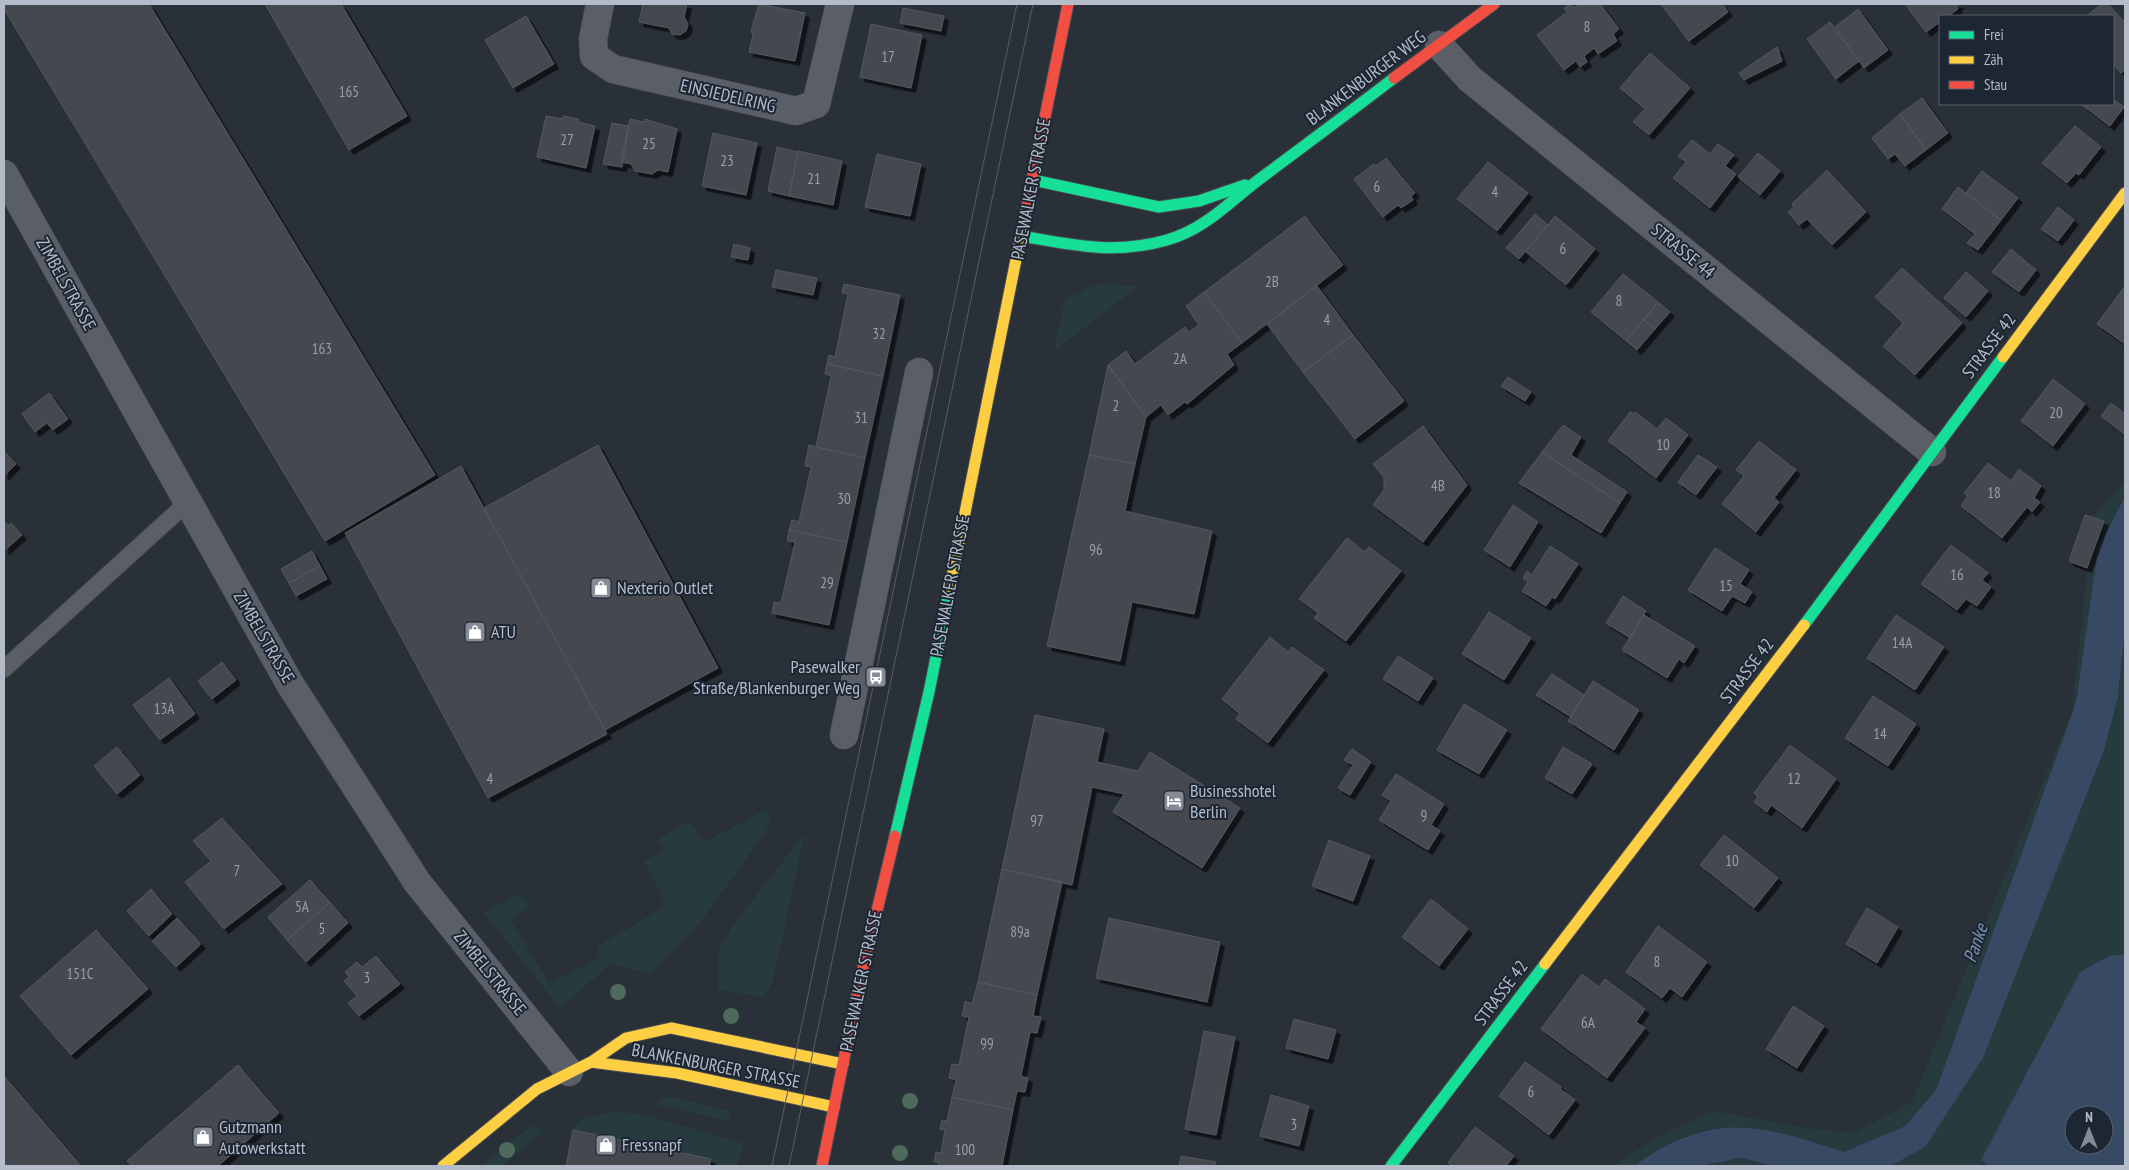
<svg xmlns="http://www.w3.org/2000/svg" width="2129" height="1170" font-family="'PT Sans Narrow',sans-serif">
  <style>
    .green { fill: #273a3e }
    .water { fill: #384963; fill-rule: evenodd }
    .building { fill: #444950; stroke: #52575f; filter: url(#shadow) }
    .lines { fill: none; stroke-linecap: round; stroke-linejoin: round }
    .lane-casing { stroke: #484c53; stroke-width: 18 }
    .street-casing { stroke: #484c53; stroke-width: 29 }
    .fast-casing { stroke: #484c53; stroke-width: 13 }
    .slow-casing { stroke: #484c53; stroke-width: 13 }
    .jam-casing { stroke: #484c53; stroke-width: 13 }
    .lane { stroke: #5a5e66; stroke-width: 16 }
    .street { stroke: #5a5e66; stroke-width: 28 }
    .fast { stroke: #16e098; stroke-width: 11 }
    .slow { stroke: #ffcf43; stroke-width: 11 }
    .jam { stroke: #f24e42; stroke-width: 11 }
    .tram { stroke: #595d64; stroke-width: 1 }
    .tree { fill: #4e6a5a }
    .labels { text-anchor: middle; stroke-width: 4; stroke-linejoin: round; paint-order: stroke }
    .number-label { font-size: 15px; fill: #989fab }
    .street-label { font-size: 18px; fill: #b4bcc9; stroke: #1d2633 }
    .poi-label { font-size: 18px; fill: #b4bcc9; stroke: #1d2633; text-anchor: start }
    .water-label { font-size: 19px; font-style: italic; fill: #7c92b1; stroke: #1d2633 }
  </style>
  <defs>
    <filter id="shadow"><feDropShadow dx="4.5" dy="4.5" stdDeviation="0" flood-color="#0009"/></filter>
  </defs>
  <rect width="100%" height="100%" fill="#2a3038"/>
  <path class="green" d="M1098,284L1139,286L1054,351L1065,299Z
    M2125,482V499L2120,504L2073,711L1936,1090L1905,1126L1844,1152C1791,1134 1733,1114 1679,1139C1669,1144 1640,1165 1633,1166C1627,1167 1619,1166 1613,1166L1666,1132L1714,1111L1813,1129L1854,1133L1912,1102L2072,711L2093,516Z
    M2125,626V955H2111L1981,1161L1990,1166H1891L1925,1147L2118,697Z
    M767,809L770,820L766,832L698,925L650,974L611,964L560,1008L484,913L490,908L521,893L529,907L510,919L549,983L600,958L597,947L666,906L644,861L664,850L658,839L690,821L703,843Z
    M805,833L773,981L769,990L761,997L718,989V952L733,925Z
    M660,1097L682,1099L731,1111L729,1121L658,1105Z
    M615,1112L641,1114L743,1143L737,1166H709L711,1160L573,1130L582,1118Z
    M535,1125L543,1132L502,1166H481L516,1137Z
    M1741,1158L1774,1166H1697L1699,1165Z"/>
  <path class="water" d="M2125,499V626L2118,697L2104,750L1983,1058L1925,1147L1891,1166H1775L1741,1158L1697,1166H1634C1712,1110 1759,1124 1844,1152L1905,1126L1936,1090L2073,711L2077,696L2098,549L2121,504Z
    M2111,955H2125V1166H1990L1981,1160L2080,972ZM2074,1115H2104V1145H2074Z"/>
  <path class="building" d="M4,4H149L435,475L325,541L4,9Z
    M265,4H341L407,116L349,150Z
    M643,4H687L684,17L688,24L686,31L680,35L672,34L669,28L639,22Z
    M759,4L805,13L795,61L749,52L753,35L751,31Z
    M1570,4L1574,8L1579,4H1600L1619,29L1613,34L1617,41L1598,54L1594,48L1584,56L1587,62L1580,67L1576,61L1564,70L1537,35L1567,12L1564,8Z
    M1661,4H1722L1728,12L1689,41Z
    M1905,4H1960L1956,7L1958,9L1948,16H1940V22L1926,32Z
    M2101,4H2108L2125,22V70L2121,73L2113,64V16H2087Z
    M903,8L944,16L941,31L900,23Z
    M1858,9L1888,50L1864,68L1835,27Z
    M526,16L554,64L513,88L485,40Z
    M1830,22L1859,61L1836,79L1807,39Z
    M871,24L922,35L911,88L860,77Z
    M1777,47L1782,61L1744,80L1739,73Z
    M1650,53L1690,88L1649,135L1633,122L1645,109L1620,88Z
    M1922,98L1948,133L1926,150L1900,114Z
    M2113,99L2124,107L2110,126L2082,105L2113,104Z
    M1900,114L1926,150L1905,166L1895,154L1888,159L1872,138Z
    M546,116L563,119V116L579,119L578,122L595,126L586,168L537,157Z
    M630,119L645,122V119L677,129L668,172L658,170L652,174L635,171L631,164L621,162Z
    M612,123L629,126L622,167L603,164Z
    M2075,126L2101,147L2079,175L2076,173L2067,183L2042,163Z
    M713,133L757,143L746,195L702,186Z
    M1692,140L1710,154L1718,144L1734,155L1725,166L1736,174L1710,208L1673,178L1686,162L1678,156Z
    M777,147L798,152L789,196L768,191Z
    M798,151L842,161L833,205L789,196Z
    M1758,153L1780,171L1760,195L1738,177Z
    M877,154L921,164L910,216L865,207Z
    M1386,158L1415,193L1411,196L1413,200L1401,208L1398,205L1383,217L1354,179L1374,164L1376,166Z
    M1488,162L1528,193L1497,231L1457,199Z
    M1827,170L1866,212L1832,245L1807,219L1799,225L1788,212L1794,207L1792,204Z
    M1982,171L2018,198L2001,220L1966,193Z
    M1958,187L2001,220L1978,250L1967,243L1975,234L1942,209Z
    M2058,207L2074,220L2058,241L2041,229Z
    M1535,214L1548,225L1519,259L1506,248Z
    M1305,216L1343,265L1242,343L1204,292Z
    M1555,216L1595,249L1566,285L1526,252Z
    M734,244L750,248L748,260L731,257Z
    M2011,249L2036,270L2019,292L1992,272Z
    M1902,268L1962,323L1915,375L1883,346L1903,323L1875,297Z
    M776,270L817,278L813,295L772,287Z
    M1966,272L1988,291L1966,317L1944,298Z
    M1623,274L1658,302L1626,341L1591,312Z
    M844,284L900,295L883,376L827,364L829,355L835,357L848,294L842,293Z
    M1317,286L1353,335L1303,372L1267,324Z
    M2125,286V344L2097,324Z
    M1204,292L1242,343L1227,354L1234,365L1187,404L1185,402L1168,415L1161,405L1146,417L1108,365L1126,351L1135,364L1185,327L1189,332L1199,325L1186,306Z
    M1658,302L1670,312L1655,329L1644,320Z
    M1644,320L1655,329L1637,350L1626,341Z
    M1353,335L1404,401L1355,439L1303,372Z
    M827,364L883,376L865,458L816,447L831,376L825,374Z
    M1108,365L1146,417L1135,464L1089,455Z
    M1508,377L1531,392L1525,401L1501,386Z
    M2053,379L2085,404L2053,446L2021,421Z
    M49,393L68,419L53,430L47,423L35,432L22,414Z
    M2111,403L2125,414V435L2101,416Z
    M1630,412L1634,414L1635,412L1657,429L1666,418L1688,435L1656,478L1608,441Z
    M1563,425L1581,437L1571,455L1627,492L1620,503L1542,452Z
    M1423,426L1467,485L1423,542L1373,505L1384,490V477L1373,464Z
    M1759,441L1796,470L1774,498L1779,502L1756,532L1722,504L1744,476L1736,470Z
    M598,445L718,668L605,730L484,508Z
    M809,445L865,458L847,542L789,530L792,520L799,522L811,467L805,466Z
    M4,451L16,464L4,476Z
    M1542,452L1620,503L1601,533L1519,483Z
    M1089,455L1135,464L1125,511L1212,531L1194,614L1132,602L1120,661L1047,646Z
    M1698,455L1717,467L1696,495L1678,482Z
    M1988,463L2011,481L2019,469L2041,486L2034,498L2040,502L2032,512L2027,507L2002,538L1961,506L1968,496L1964,493Z
    M461,466L607,734L488,798L345,533Z
    M1513,505L1538,522L1510,567L1484,550Z
    M2085,515L2104,521L2087,568L2069,561Z
    M4,521L8,526L11,523L22,535L4,551Z
    M789,530L847,542L829,625L772,613L774,602L781,603L795,542L787,541Z
    M1347,538L1365,552L1369,547L1401,571L1346,641L1314,618L1318,613L1299,599Z
    M1951,545L1988,573L1982,580L1991,587L1977,606L1966,599L1957,610L1921,584Z
    M1550,546L1578,564L1555,599L1552,597L1546,606L1522,591L1528,582L1523,578L1527,571L1532,575Z
    M1715,548L1749,570L1740,584L1752,592L1745,603L1732,596L1722,611L1688,590Z
    M312,551L320,566L289,583L281,569Z
    M320,566L327,579L296,596L289,583Z
    M1623,596L1646,611L1630,638L1606,623Z
    M1489,612L1531,638L1504,680L1462,654Z
    M1644,615L1695,646L1684,663L1679,659L1667,678L1622,650Z
    M1896,615L1944,647L1915,690L1867,658Z
    M1270,637L1288,652L1292,647L1324,670L1268,743L1236,719L1240,714L1222,699Z
    M1398,656L1433,678L1418,701L1383,679Z
    M222,662L236,680L212,699L198,681Z
    M1552,674L1584,695L1571,717L1536,695Z
    M169,678L195,714L160,740L133,705Z
    M1593,681L1639,710L1614,750L1568,721Z
    M1873,696L1916,724L1888,766L1845,738Z
    M1464,704L1507,730L1479,774L1437,750Z
    M1035,715L1104,729L1097,762L1138,771L1150,752L1240,808L1202,868L1113,812L1124,794L1092,787L1072,885L1002,869Z
    M1790,745L1836,779L1802,828L1771,805L1767,812L1754,802L1758,797L1754,793Z
    M117,747L140,775L117,794L94,766Z
    M1563,747L1592,764L1572,794L1545,778Z
    M1352,749L1371,762L1350,795L1338,788L1353,765L1344,760Z
    M1396,774L1444,804L1431,825L1440,831L1428,850L1379,820L1391,801L1382,795Z
    M222,818L282,884L224,929L185,882L211,861L193,841Z
    M1724,835L1778,878L1754,908L1700,865Z
    M1329,840L1370,856L1353,901L1312,886Z
    M1002,869L1062,882L1037,995L978,982Z
    M310,880L330,902L287,940L268,917Z
    M151,889L172,914L149,936L127,911Z
    M1431,899L1468,929L1439,966L1402,937Z
    M330,902L348,923L306,962L287,940Z
    M1867,908L1898,927L1877,963L1846,944Z
    M177,918L201,944L176,967L152,941Z
    M1109,918L1220,942L1207,1002L1096,978Z
    M1658,926L1707,962L1682,997L1670,988L1662,998L1626,972Z
    M96,930L148,989L71,1055L20,996Z
    M376,956L400,984L359,1016L348,1003L357,996L344,981L349,977L345,972L357,962L362,967Z
    M1582,974L1599,987L1605,979L1645,1009L1636,1022L1645,1028L1607,1078L1541,1029Z
    M978,982L1037,995L1033,1016L1041,1017L1037,1033L1030,1032L1021,1076L1028,1078L1025,1092L1017,1091L1013,1110L952,1097L956,1080L949,1078L952,1064L959,1065L969,1017L962,1016L965,1001L972,1004Z
    M1793,1006L1824,1026L1797,1068L1766,1049Z
    M1294,1019L1336,1030L1328,1059L1286,1048Z
    M1204,1031L1235,1037L1216,1135L1185,1129Z
    M1525,1062L1561,1087L1560,1089L1575,1100L1549,1135L1499,1096Z
    M238,1065L279,1113L218,1166H132L127,1161Z
    M4,1076L81,1166H4Z
    M1271,1095L1309,1106L1299,1146L1260,1136Z
    M952,1097L1013,1110L1002,1166H938L939,1162H934L936,1152L941,1153L945,1130L940,1129L942,1120L947,1121Z
    M1475,1127L1514,1156L1506,1166H1453L1448,1163Z
    M573,1130L711,1159L709,1166H566Z
    M1181,1156L1216,1162L1215,1166H1179Z"/>
  <g class="lines">
    <g class="lane-casing">
      <path id="lane" d="M4,669L188,502"/>
    </g>
    <g class="street-casing">
      <path id="street" d="M600,4L593,39L594,56L613,69L796,111L816,104L840,4
        M1439,45L1470,79L1932,452
        M4,174L290,684L417,882L569,1072
        M844,735L919,372"/>
    </g>
    <g class="fast-casing">
      <path id="fast" d="M1033,180L1159,207L1199,201L1245,185
        M1021,236C1073,245 1114,255 1167,240C1206,229 1230,201 1261,178C1305,145 1350,112 1394,78
        M1804,625L2003,357
        M895,836L929,692L950,587
        M1391,1166L1545,964"/>
    </g>
    <g class="slow-casing">
      <path id="slow" d="M2003,357L2125,193
        M950,587L1027,205
        M1545,964L1804,625
        M591,1062L677,1073L834,1107
        M443,1166L537,1089L591,1062L626,1038L671,1028L843,1064"/>
    </g>
    <g class="jam-casing">
      <path id="jam" d="M1394,78L1494,4
        M1027,205L1068,4
        M822,1166L859,985L895,836"/>
    </g>
    <use href="#lane" class="lane"/>
    <use href="#street" class="street"/>
    <use href="#fast" class="fast"/>
    <use href="#slow" class="slow"/>
    <use href="#jam" class="jam"/>
    <path class="tram" d="M772,1166L1017,4
      M789,1166L1033,4"/>
  </g>
  <g class="tree">
    <circle cx="618" cy="992" r="8"/>
    <circle cx="731" cy="1016" r="8"/>
    <circle cx="910" cy="1101" r="8"/>
    <circle cx="507" cy="1150" r="8"/>
    <circle cx="900" cy="1153" r="8"/>
  </g>
  <defs>
    <g id="shop-square" transform="scale(1.125)"><rect x="-9" y="-9" width="18" height="18" rx="4" fill="#848b96" stroke="#1d2633"/><path d="M-5-2.5h2.3a2.7 3.5 0 0 1 5.4 0H5L5.5 6h-11ZM-1.5-2.5h3a1.5 2.3 0 0 0-3 0Z" fill="#fff"/></g>
    <g id="bus-square" transform="scale(1.125)"><rect x="-9" y="-9" width="18" height="18" rx="4" fill="#848b96" stroke="#1d2633"/><path d="M-5-6H5V4H4V6H2V4H-2V6H-4V4H-5ZM-3.5-4V0h7V-4ZM-3.5 1.2v1.5H-2V1.2ZM2 1.2v1.5H3.5V1.2Z" fill="#fff"/></g>
    <g id="hotel-square" transform="scale(1.125)"><rect x="-9" y="-9" width="18" height="18" rx="4" fill="#848b96" stroke="#1d2633"/><path d="M-6-4.5h1.5V1H6V5H4.5V3h-9V5H-6ZM-4 0a1.8 1.8 0 1 1 3.6 0ZM.5 0V-2.5h3Q6-2.5 6 0Z" fill="#fff"/></g>
  </defs>
  <g fill-rule="evenodd">
    <use href="#shop-square" x="601" y="588"/>
    <use href="#shop-square" x="475" y="632"/>
    <use href="#bus-square" x="876" y="677"/>
    <use href="#hotel-square" x="1174" y="801"/>
    <use href="#shop-square" x="203" y="1137"/>
    <use href="#shop-square" x="606" y="1145"/>
  </g>
  <g class="labels">
    <g class="number-label">
      <text x="1587" y="32">8</text>
      <text x="888" y="62">17</text>
      <text x="349" y="97">165</text>
      <text x="567" y="145">27</text>
      <text x="649" y="149">25</text>
      <text x="727" y="166">23</text>
      <text x="814" y="184">21</text>
      <text x="1377" y="192">6</text>
      <text x="1495" y="197">4</text>
      <text x="1563" y="254">6</text>
      <text x="1272" y="287">2B</text>
      <text x="1619" y="306">8</text>
      <text x="1327" y="325">4</text>
      <text x="879" y="339">32</text>
      <text x="322" y="354">163</text>
      <text x="1180" y="364">2A</text>
      <text x="1116" y="411">2</text>
      <text x="2056" y="418">20</text>
      <text x="861" y="423">31</text>
      <text x="1663" y="450">10</text>
      <text x="1438" y="491">4B</text>
      <text x="1994" y="498">18</text>
      <text x="844" y="504">30</text>
      <text x="1096" y="555">96</text>
      <text x="1957" y="580">16</text>
      <text x="827" y="588">29</text>
      <text x="1726" y="591">15</text>
      <text x="1902" y="648">14A</text>
      <text x="164" y="714">13A</text>
      <text x="1880" y="739">14</text>
      <text x="490" y="784">4</text>
      <text x="1794" y="784">12</text>
      <text x="1424" y="821">9</text>
      <text x="1037" y="826">97</text>
      <text x="1732" y="866">10</text>
      <text x="237" y="876">7</text>
      <text x="302" y="912">5A</text>
      <text x="322" y="934">5</text>
      <text x="1020" y="937">89a</text>
      <text x="1657" y="967">8</text>
      <text x="80" y="979">151C</text>
      <text x="367" y="983">3</text>
      <text x="1588" y="1028">6A</text>
      <text x="987" y="1049">99</text>
      <text x="1531" y="1097">6</text>
      <text x="1294" y="1130">3</text>
      <text x="965" y="1155">100</text>
    </g>
    <g class="street-label">
      <text transform="translate(1366 78) rotate(-37)" y="6">BLANKENBURGER WEG</text>
      <text transform="translate(728 96) rotate(13)" y="6">EINSIEDELRING</text>
      <text transform="translate(1031 189) rotate(-79)" y="6">PASEWALKER STRASSE</text>
      <text transform="translate(1683 251) rotate(39)" y="6">STRASSE 44</text>
      <text transform="translate(66 284) rotate(61)" y="6">ZIMBELSTRASSE</text>
      <text transform="translate(1989 346) rotate(-53)" y="6">STRASSE 42</text>
      <text transform="translate(950 586) rotate(-79)" y="6">PASEWALKER STRASSE</text>
      <text transform="translate(264 637) rotate(60)" y="6">ZIMBELSTRASSE</text>
      <text transform="translate(1747 671) rotate(-53)" y="6">STRASSE 42</text>
      <text transform="translate(490 973) rotate(51)" y="6">ZIMBELSTRASSE</text>
      <text transform="translate(861 981) rotate(-78)" y="6">PASEWALKER STRASSE</text>
      <text transform="translate(1501 993) rotate(-53)" y="6">STRASSE 42</text>
      <text transform="translate(716 1066) rotate(11)" y="6">BLANKENBURGER STRASSE</text>
    </g>
    <g class="poi-label">
      <text x="617" y="594">Nexterio Outlet</text>
      <text x="491" y="638">ATU</text>
      <text x="860" y="673" text-anchor="end">Pasewalker<tspan x="860" dy="21">Straße/Blankenburger Weg</tspan></text>
      <text x="1190" y="797">Businesshotel<tspan x="1190" dy="21">Berlin</tspan></text>
      <text x="219" y="1133">Gutzmann<tspan x="219" dy="21">Autowerkstatt</tspan></text>
      <text x="622" y="1151">Fressnapf</text>
    </g>
    <g class="water-label">
      <text transform="translate(1975 943) rotate(-71)" y="7">Panke</text>
    </g>
  </g>
  <rect width="2129" height="1170" fill="none" stroke="#b4bcc9" stroke-width="10"/>
  <rect x="1939" y="15" width="175" height="90" fill="#1d2633" stroke="#59626f"/>
  <rect x="1949" y="31" width="25" height="8" fill="#16e098" stroke="#59626f"/>
  <text x="1984" y="40" font-size="15" fill="#b4bcc9">Frei</text>
  <rect x="1949" y="56" width="25" height="8" fill="#ffcf43" stroke="#59626f"/>
  <text x="1984" y="65" font-size="15" fill="#b4bcc9">Zäh</text>
  <rect x="1949" y="81" width="25" height="8" fill="#f24e42" stroke="#59626f"/>
  <text x="1984" y="90" font-size="15" fill="#b4bcc9">Stau</text>
  <g transform="translate(2089 1130)"><circle r="24" fill="#1d2633" stroke="#59626f"/>
  <path d="M0-4L9 19L0 12L-9 19Z" fill="#848b96"/>
  <text y="-8" font-size="14" font-weight="bold" text-anchor="middle" fill="#b4bcc9">N</text>
  </g>
</svg>
